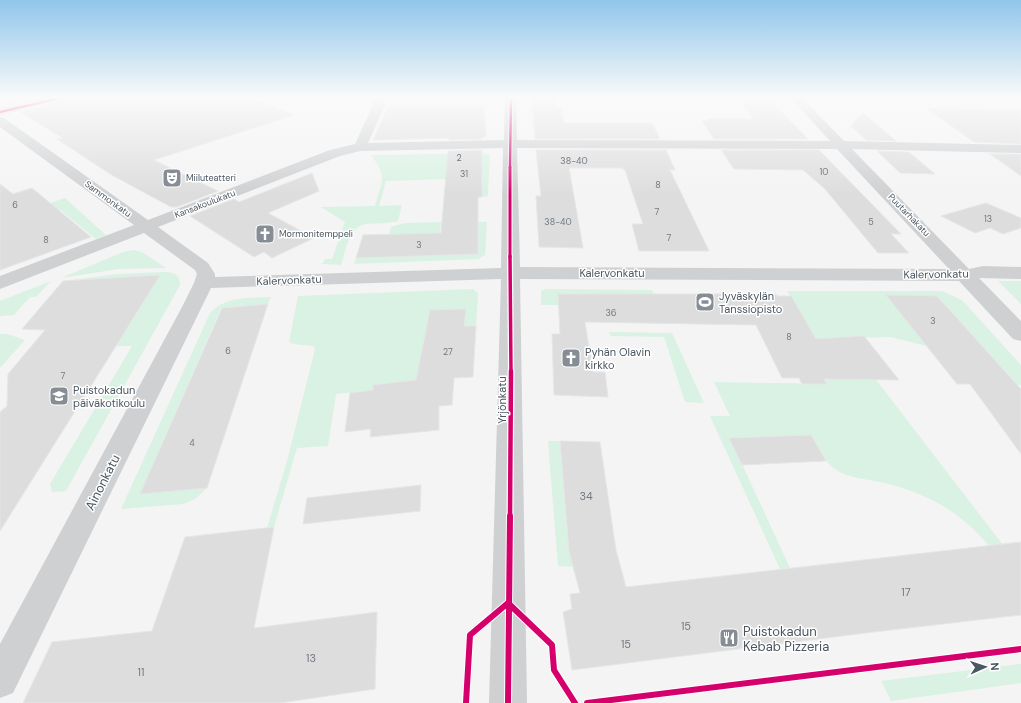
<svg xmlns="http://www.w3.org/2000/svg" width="1021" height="703" font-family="'DM Sans',sans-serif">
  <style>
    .green { fill: #d9f2e3 }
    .building { fill: #ddddde; stroke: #e5e6e7 }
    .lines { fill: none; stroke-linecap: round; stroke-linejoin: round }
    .minor { fill: #ced0d2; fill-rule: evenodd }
    .cycleway-far4-casing { stroke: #fff; stroke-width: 4 }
    .cycleway-far3-casing { stroke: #fff; stroke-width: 5 }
    .cycleway-far2-casing { stroke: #fff; stroke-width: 6 }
    .cycleway-far1-casing { stroke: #fff; stroke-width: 7 }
    .cycleway-casing { stroke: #fff; stroke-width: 8 }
    .cycleway-far4 { stroke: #d6006c; stroke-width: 2.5 }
    .cycleway-far3 { stroke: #d6006c; stroke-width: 3 }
    .cycleway-far2 { stroke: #d6006c; stroke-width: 3.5 }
    .cycleway-far1 { stroke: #d6006c; stroke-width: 4.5 }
    .cycleway { stroke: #d6006c; stroke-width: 6 }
    .labels { text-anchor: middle; stroke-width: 3; stroke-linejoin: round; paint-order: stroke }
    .number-label { font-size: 9px; fill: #707881 }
    .far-poi-label { font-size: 9px; fill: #4a5661; stroke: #fff; text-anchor: start }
    .far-street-label { font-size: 9px; fill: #4a5661; stroke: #fff }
    .street-label { font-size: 11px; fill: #4a5661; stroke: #fff }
    .poi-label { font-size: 11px; fill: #4a5661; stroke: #fff; text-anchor: start }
    .near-number-label { font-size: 11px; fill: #707881 }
    .near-street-label { font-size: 13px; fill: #4a5661; stroke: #fff }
    .near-poi-label { font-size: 13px; fill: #4a5661; stroke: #fff; text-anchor: start }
  </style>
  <rect width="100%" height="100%" fill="#f4f4f4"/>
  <path class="green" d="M480,153L490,155L488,196L482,197L476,182H483L482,169L476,168Z
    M448,154L446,179L386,181L379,206L402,205L398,221C387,224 377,223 366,224C348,227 346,251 341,265L322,264L325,259H332L345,222L321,207L375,206C382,180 388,178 371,155Z
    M65,198L106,235L96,239L59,209L0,229V220Z
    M441,222L440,233L389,234L391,227L405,223Z
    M450,222H487L485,255L478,259L354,264L356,258L478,254V232L447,233Z
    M134,250L142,252L166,268L119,269L61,278L123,252Z
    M163,272C173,272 180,274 180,285L66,491L52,492L50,484L132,346H116L159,275L63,281L118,274Z
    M51,281L36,297H30L14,315L0,316V301Z
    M998,281H1021V304Z
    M473,289L478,293L476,326H464L466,309L430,310L416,380L373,385V390L336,394L328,446L297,448L274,527L267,528L287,461L315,349L313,346L293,344L289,342L298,296Z
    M546,289L652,290L654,295L558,294V305H541V291Z
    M787,291H942L962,300L1021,365V385H1018L937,296L887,295L927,346L890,337L844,338L1003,545L989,546C961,512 928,494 885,483C872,480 849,478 838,471C825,464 818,447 811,435L730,438L790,568L780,569L710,416H730L714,382L826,384L824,379H840Z
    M271,297L268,304L221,308L140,494L207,488L195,499L183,504L121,509L210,313C226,296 249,298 271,297Z
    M609,332L672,333L704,403L685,402L664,337L611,336Z
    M0,334H7L25,340L0,368Z
    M548,441H560L569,551L573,567L558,566Z
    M1021,664V683L891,701L881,681Z"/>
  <path class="building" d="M0,97H44L9,105L0,100Z
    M70,97H248L294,115L154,160L218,191L177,207H171L110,174L57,139L63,138L20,112L68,100Z
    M532,97H554L556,108H561L564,123H652L660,139H535Z
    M743,100H770L808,139H714L702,121L708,120L707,119H754L741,103H746Z
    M389,105H484L486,137H482V139L449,140V138L373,140Z
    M926,108L1021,110V144L974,142Z
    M863,113L896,141L866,140L851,126Z
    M482,150V197H478V254L356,258L363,235L441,233L448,151Z
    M536,150H666L675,170H670L709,251H639L632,224H643L625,170L622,168H569L583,248L539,247L536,196H541Z
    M721,150H819L901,234H891L909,253H878L825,189L803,170L734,169Z
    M877,151L909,152L935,174L900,173Z
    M990,154H1021V176Z
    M312,173L319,191L268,213L314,238L272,258L264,252L254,257L190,216L234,199L239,202Z
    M0,184L13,194L32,188L91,237L0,270Z
    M986,203L1021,218V228L1003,234L990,228L975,233L941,216Z
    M160,275L116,346L0,531V412L7,406L8,374L45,330L22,329L63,281Z
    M558,294H776L777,296H791L816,339L864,336L899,380L824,379L827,384H802L799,378H782L756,325L585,322L593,372H605L608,397L554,395L552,334H560Z
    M886,295L937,296L1021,389V454L970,384H957Z
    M268,304L207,488L140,494L222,308Z
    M466,309L464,326H476L473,377L454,378L452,405L439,406V430L370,437L371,429L345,432L350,393L373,390V385L416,380L430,310Z
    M811,435L826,461L742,465L729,438Z
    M560,441L600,442L616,550L626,587L1021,542V615L874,632L572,670L563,612L572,609L570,594L580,593L569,551Z
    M421,485L420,511L303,524L307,498Z
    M274,527L254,628L377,612L375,689L280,703H23L52,642L152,631L185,537Z"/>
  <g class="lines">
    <path class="minor" d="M50,97H69L68,99L0,115V109Z
      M370,97H381L385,105L368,143L504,140L505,97H516L517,140L830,141L790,97H801L844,141L1021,145V153L852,149L969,269L983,266L1021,267V279L979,278L1021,321V341L1013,339L959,281L520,279L527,703H489L501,279L211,288L13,693L0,698V644L182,307L194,283L197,274L195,270L144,233L0,289V276L134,225L0,127V117L4,118L148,220L330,150L355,144L373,105ZM503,148L501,268L215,277V274L208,263L158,227L340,156L360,151ZM517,148L837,149L949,269L520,267Z"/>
    <g class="cycleway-far4-casing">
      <path id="cycleway-far4" d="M0,112L64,97
        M510,168L511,97"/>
    </g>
    <g class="cycleway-far3-casing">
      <path id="cycleway-far3" d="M510,167V257"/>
    </g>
    <g class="cycleway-far2-casing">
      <path id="cycleway-far2" d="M510,256L511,372"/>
    </g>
    <g class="cycleway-far1-casing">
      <path id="cycleway-far1" d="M510,517L511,371"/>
    </g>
    <g class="cycleway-casing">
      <path id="cycleway" d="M508,603L552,645L554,670L575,703
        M466,703L470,635L508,603
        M508,703L510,516
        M587,703L1021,649"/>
    </g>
    <use href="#cycleway-far4" class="cycleway-far4"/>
    <use href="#cycleway-far3" class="cycleway-far3"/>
    <use href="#cycleway-far2" class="cycleway-far2"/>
    <use href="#cycleway-far1" class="cycleway-far1"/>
    <use href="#cycleway" class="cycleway"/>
  </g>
  <linearGradient id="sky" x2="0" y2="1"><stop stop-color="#91c6eb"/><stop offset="0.5" stop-color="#fafafa"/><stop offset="1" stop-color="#fafafa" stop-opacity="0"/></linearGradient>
  <rect width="1021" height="195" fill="url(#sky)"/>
  <defs>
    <g id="theatre-square" transform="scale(1)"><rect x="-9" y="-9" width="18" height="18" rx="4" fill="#868d94" stroke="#fff"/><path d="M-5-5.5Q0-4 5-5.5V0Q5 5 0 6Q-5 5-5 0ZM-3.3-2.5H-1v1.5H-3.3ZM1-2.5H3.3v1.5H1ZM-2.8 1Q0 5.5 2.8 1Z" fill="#fff"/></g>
    <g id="church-square" transform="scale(1)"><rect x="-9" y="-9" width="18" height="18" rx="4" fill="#868d94" stroke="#fff"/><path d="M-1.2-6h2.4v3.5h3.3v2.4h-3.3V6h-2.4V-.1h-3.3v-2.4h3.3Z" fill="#fff"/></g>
    <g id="stadium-square" transform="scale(1)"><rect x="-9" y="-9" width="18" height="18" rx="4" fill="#868d94" stroke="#fff"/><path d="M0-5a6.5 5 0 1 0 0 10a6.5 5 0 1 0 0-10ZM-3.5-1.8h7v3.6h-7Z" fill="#fff"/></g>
    <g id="school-square" transform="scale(1)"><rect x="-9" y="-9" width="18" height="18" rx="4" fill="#868d94" stroke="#fff"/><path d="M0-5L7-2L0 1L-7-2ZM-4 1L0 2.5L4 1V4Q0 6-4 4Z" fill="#fff"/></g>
    <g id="restaurant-square" transform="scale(1)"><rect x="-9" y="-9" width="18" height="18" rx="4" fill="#868d94" stroke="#fff"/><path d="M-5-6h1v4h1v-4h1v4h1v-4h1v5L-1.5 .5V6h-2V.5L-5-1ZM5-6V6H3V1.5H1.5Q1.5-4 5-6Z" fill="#fff"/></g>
  </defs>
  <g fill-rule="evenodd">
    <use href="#theatre-square" x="172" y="178"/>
    <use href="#church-square" x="265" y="234"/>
    <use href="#stadium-square" x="705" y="302"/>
    <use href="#church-square" x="571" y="358"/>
    <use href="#school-square" x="59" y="396"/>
    <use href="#restaurant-square" x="729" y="638"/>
  </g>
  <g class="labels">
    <g class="number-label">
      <text x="459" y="161">2</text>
      <text x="574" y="164">38-40</text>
      <text x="824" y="175">10</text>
      <text x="464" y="177">31</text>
      <text x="658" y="188">8</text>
      <text x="15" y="208">6</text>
      <text x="657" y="215">7</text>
      <text x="988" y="222">13</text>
      <text x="558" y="225">38-40</text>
      <text x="871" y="225">5</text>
      <text x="669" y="241">7</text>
      <text x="46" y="243">8</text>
      <text x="419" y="248">3</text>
      <text x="611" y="316">36</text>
      <text x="933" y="324">3</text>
      <text x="789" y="340">8</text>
      <text x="228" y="354">6</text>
      <text x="448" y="355">27</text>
      <text x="63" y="379">7</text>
      <text x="192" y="446">4</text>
    </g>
    <g class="far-poi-label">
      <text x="186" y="181">Miiluteatteri</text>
      <text x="279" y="237">Mormonitemppeli</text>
    </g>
    <g class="far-street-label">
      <text transform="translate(108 199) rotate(36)" y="3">Sammonkatu</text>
      <text transform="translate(205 204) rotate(-21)" y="3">Kansakoulukatu</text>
      <text transform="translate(909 215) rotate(46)" y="3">Puutarhakatu</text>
    </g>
    <g class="street-label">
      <text x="612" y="277">Kalervonkatu</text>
      <text transform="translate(936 274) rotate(-1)" y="4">Kalervonkatu</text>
      <text transform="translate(289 280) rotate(-2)" y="4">Kalervonkatu</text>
      <text transform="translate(502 400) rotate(-90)" y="4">Yrjönkatu</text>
    </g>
    <g class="poi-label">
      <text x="719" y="300">Jyväskylän<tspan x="719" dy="13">Tanssiopisto</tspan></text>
      <text x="585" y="356">Pyhän Olavin<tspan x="585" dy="13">kirkko</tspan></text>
      <text x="73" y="394">Puistokadun<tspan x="73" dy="13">päiväkotikoulu</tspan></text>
    </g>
    <g class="near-number-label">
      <text x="586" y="500">34</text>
      <text x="906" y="596">17</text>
      <text x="686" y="630">15</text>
      <text x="626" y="648">15</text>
      <text x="311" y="662">13</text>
      <text x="141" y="676">11</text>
    </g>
    <g class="near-street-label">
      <text transform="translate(102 482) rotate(-63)" y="5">Ainonkatu</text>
    </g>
    <g class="near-poi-label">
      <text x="743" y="636">Puistokadun<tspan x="743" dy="15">Kebab Pizzeria</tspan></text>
    </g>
  </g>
  <g transform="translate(985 667) rotate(87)" stroke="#ffffff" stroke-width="3" paint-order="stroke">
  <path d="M0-3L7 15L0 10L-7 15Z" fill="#4a5661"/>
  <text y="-6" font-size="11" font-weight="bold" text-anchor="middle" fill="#4a5661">N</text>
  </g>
</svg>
